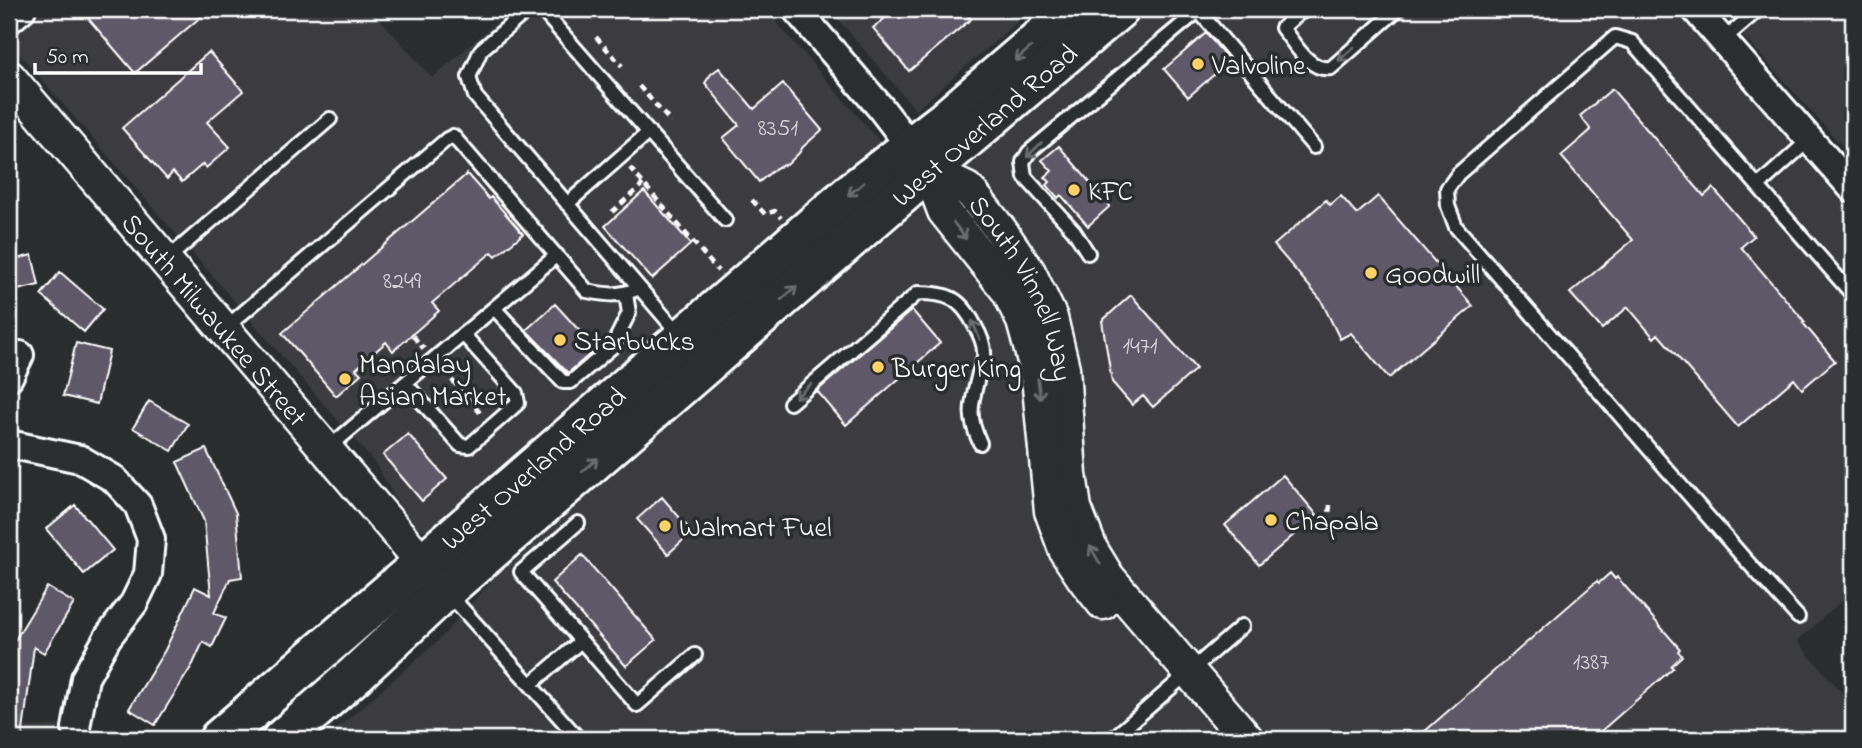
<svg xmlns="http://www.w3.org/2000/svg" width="1862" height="748" font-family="'Indie Flower',sans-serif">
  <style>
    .built { fill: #3a3a3f }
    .building { fill: #5e5868; stroke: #fff; stroke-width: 2 }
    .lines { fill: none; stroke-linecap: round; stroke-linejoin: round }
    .service-casing { stroke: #fff; stroke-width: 18 }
    .minor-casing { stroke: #fff; stroke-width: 32 }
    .tertiary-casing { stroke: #fff; stroke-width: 37 }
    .primary-casing { stroke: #fff; stroke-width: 44 }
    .path { stroke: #fff; stroke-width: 4.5; stroke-dasharray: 7 5; stroke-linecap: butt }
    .service { stroke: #2a2d2e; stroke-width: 12 }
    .minor { stroke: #2a2d2e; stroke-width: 26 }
    .tertiary { stroke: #2a2d2e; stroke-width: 32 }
    .primary { stroke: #2a2d2e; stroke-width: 38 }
    .oneway { stroke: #6a6c6d }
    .poi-dot { fill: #ffd166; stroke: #2a2d2e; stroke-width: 2.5 }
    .labels { text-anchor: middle; stroke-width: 7; stroke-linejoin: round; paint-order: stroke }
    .number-label { font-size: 24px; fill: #d7d5d9 }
    .poi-label { font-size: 28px; fill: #fff; stroke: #2a2d2e; text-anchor: start }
    .street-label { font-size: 28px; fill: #fff; stroke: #2a2d2e }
  </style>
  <rect width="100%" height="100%" fill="#2a2d2e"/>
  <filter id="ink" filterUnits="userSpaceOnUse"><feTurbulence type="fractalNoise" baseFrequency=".0143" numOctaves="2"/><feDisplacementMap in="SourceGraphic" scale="14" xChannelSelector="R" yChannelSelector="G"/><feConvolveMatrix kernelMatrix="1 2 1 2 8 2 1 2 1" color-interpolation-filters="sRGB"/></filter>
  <g filter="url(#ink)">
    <path class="built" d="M9,9H371L432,78L512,9H765L880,142L437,526L426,531L410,524L375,463L9,42Z
      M829,9H1032L916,110Z
      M1150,9H1674L1853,213V591L1797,641L1853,706V739H325L439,640L495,577Z
      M1719,9H1853V158Z
      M67,725L69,739H9V728Z"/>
    <path class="building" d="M80,9H210L135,73Z
      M896,9H963L971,19L909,71L873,28Z
      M1206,33L1230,61L1188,97L1164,69Z
      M209,52L243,91L207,122L230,147L206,168L203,164L182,182L173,172L167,179L122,128Z
      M719,68L754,109L783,84L822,130L803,147L799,153L788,164L776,168L759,182L723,138L739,125L705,83L711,74Z
      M1612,89L1704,196L1713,188L1754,236L1741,247L1805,322L1803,323L1835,361L1802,389L1794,379L1738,427L1658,334L1654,338L1628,307L1602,329L1570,293L1633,240L1561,156L1591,130L1580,116Z
      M1059,146L1110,206L1088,226L1061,195L1058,198L1047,185L1050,182L1045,177L1052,171L1042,160Z
      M467,174L489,199L491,197L523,234L496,256L492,252L432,303L439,311L393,351L386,342L356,369L361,374L336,396L282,333Z
      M644,191L691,244L652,279L605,226Z
      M1341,196L1357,214L1378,196L1473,306L1389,378L1351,333L1340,339L1321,300L1274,245L1326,200L1330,205Z
      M32,255L39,285L9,292V261Z
      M60,272L103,309L84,332L41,295Z
      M1131,295L1196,369L1153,407L1143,396L1132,405L1112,382L1102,321Z
      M555,304L596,349L568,373L526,330Z
      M912,310L940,343L846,425L817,391Z
      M76,343L109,351L97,404L63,396Z
      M149,401L188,424L172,451L133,428Z
      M408,434L447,479L422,501L383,455Z
      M206,449L236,513L242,577L230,579L214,613L226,618L212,647L203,642L193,664L155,725L129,709L165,650L195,587L211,595L204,521L177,462Z
      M1283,475L1317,515L1259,565L1225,525Z
      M662,497L692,532L668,554L637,519Z
      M75,505L113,550L84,574L46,529Z
      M582,555L656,640L626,666L552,582Z
      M1610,573L1615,579L1617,577L1680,649L1678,651L1682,656L1671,666L1673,668L1592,739H1416L1597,581L1599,583Z
      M47,587L74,603L44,653L34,647L22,739H9V650Z"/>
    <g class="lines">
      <g class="service-casing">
        <path id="service" d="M529,9L481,50L469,77L475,96L679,334
          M541,9L725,220
          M1197,9L1314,147
          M1308,9L1299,13L1282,28C1294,42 1309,72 1331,68L1398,9
          M1723,40L1759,9
          M1758,186L1810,139
          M567,204L649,132
          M1088,253L1074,231L1025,177L1023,162L1029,152L1198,11
          M166,260L330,119
          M494,308L563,382H571L612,347L629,313L626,294
          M224,329L447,139L453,136L587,291C607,295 620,297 639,288
          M405,383L460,445L469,446L518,403L516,393L463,334
          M790,403L918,293C948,293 961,298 975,326C979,333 984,344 984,352C985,358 981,367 979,373C972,403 966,413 980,443
          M327,449L557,255
          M578,523L521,572L637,705L695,655
          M448,593L579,739
          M1798,617L1743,557L1456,227L1448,206L1447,189L1458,174L1615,37L1632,42L1853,295
          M531,684L581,641
          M1112,739L1242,626"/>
      </g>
      <g class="minor-casing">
        <path id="minor" d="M796,9L880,107L919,158
          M1695,9L1853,189
          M9,20L22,9
          M9,377L20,355
          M9,444L80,459L114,479L138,505L151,539L148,574L134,603L108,637L85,678L76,728L79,739"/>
      </g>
      <g class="tertiary-casing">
        <g id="tertiary">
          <path id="s1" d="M9,77L423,563"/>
          <path id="s2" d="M929,171L967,189L973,195L1001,231L1029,272L1051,318L1063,368L1070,475L1075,508L1091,549L1108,577L1247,739"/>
          <path d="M929,171L944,211L1008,291L1023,321L1034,361L1039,387L1051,511L1066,552L1084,579L1103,603"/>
        </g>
      </g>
      <g class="primary-casing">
        <g id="primary">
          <path id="s3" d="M219,739L854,190L945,120L1074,9"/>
          <path id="s4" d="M282,739L356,674L446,590L929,171L1119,9"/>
        </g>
      </g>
      <path class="path" d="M596,37L622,66
        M639,86L671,122
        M630,168L718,271
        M752,200L765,214L775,211L781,218
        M612,212L643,184
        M413,336L424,349
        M444,371L482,415
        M1314,529L1329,516L1330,505"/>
      <use href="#service" class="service"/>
      <use href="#minor" class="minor"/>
      <use href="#tertiary" class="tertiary"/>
      <use href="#primary" class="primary"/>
    </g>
    <defs><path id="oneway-shaft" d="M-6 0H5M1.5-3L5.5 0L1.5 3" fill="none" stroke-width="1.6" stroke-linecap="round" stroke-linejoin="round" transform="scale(1.75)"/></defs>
    <g class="oneway">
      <use href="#oneway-shaft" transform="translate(1023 54) rotate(139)"/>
      <use href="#oneway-shaft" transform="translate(1346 54) rotate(139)"/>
      <use href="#oneway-shaft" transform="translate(1034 150) rotate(135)"/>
      <use href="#oneway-shaft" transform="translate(856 189) rotate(141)"/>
      <use href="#oneway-shaft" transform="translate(960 231) rotate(52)"/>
      <use href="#oneway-shaft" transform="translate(789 293) rotate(-41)"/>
      <use href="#oneway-shaft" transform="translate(976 330) rotate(-113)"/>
      <use href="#oneway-shaft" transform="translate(1039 389) rotate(83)"/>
      <use href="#oneway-shaft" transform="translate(803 391) rotate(139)"/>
      <use href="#oneway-shaft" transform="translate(590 465) rotate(-41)"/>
      <use href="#oneway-shaft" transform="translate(1095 555) rotate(-120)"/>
    </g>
  </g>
  <g class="poi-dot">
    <circle cx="1198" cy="64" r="7"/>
    <circle cx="1074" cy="190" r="7"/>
    <circle cx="1371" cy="273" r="7"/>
    <circle cx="560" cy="340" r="7"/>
    <circle cx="878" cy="367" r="7"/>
    <circle cx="345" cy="379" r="7"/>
    <circle cx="1271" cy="520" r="7"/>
    <circle cx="665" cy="526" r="7"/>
  </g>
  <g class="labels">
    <g class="number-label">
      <text x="778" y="135">8351</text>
      <text x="402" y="288">8249</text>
      <text x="1140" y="353">1471</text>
      <text x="1591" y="669">1387</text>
    </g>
    <g class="poi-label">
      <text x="1212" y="74">Valvoline</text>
      <text x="1088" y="200">KFC</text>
      <text x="1385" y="283">Goodwill</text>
      <text x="574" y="350">Starbucks</text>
      <text x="359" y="373">Mandalay<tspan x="359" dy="32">Asian Market</tspan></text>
      <text x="892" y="377">Burger King</text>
      <text x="1285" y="530">Chapala</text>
      <text x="679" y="536">Walmart Fuel</text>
    </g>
    <g class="street-label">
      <text dy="10" stroke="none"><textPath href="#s4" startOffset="933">West Overland Road</textPath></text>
      <text dy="10" stroke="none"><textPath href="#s2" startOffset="158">South Vinnell Way</textPath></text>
      <text dy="10" stroke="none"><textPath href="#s1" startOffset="318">South Milwaukee Street</textPath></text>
      <text dy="10" stroke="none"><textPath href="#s3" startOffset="415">West Overland Road</textPath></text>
    </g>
  </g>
  <rect width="1862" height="748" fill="none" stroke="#2a2d2e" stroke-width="35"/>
  <rect x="18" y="18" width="1827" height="713" fill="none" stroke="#fff" stroke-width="2.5" filter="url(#ink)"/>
  <path d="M35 63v10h166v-10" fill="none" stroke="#ffffff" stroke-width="3.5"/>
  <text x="46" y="63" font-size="21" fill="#ffffff" stroke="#2a2d2e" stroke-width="5" paint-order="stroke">50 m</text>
</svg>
